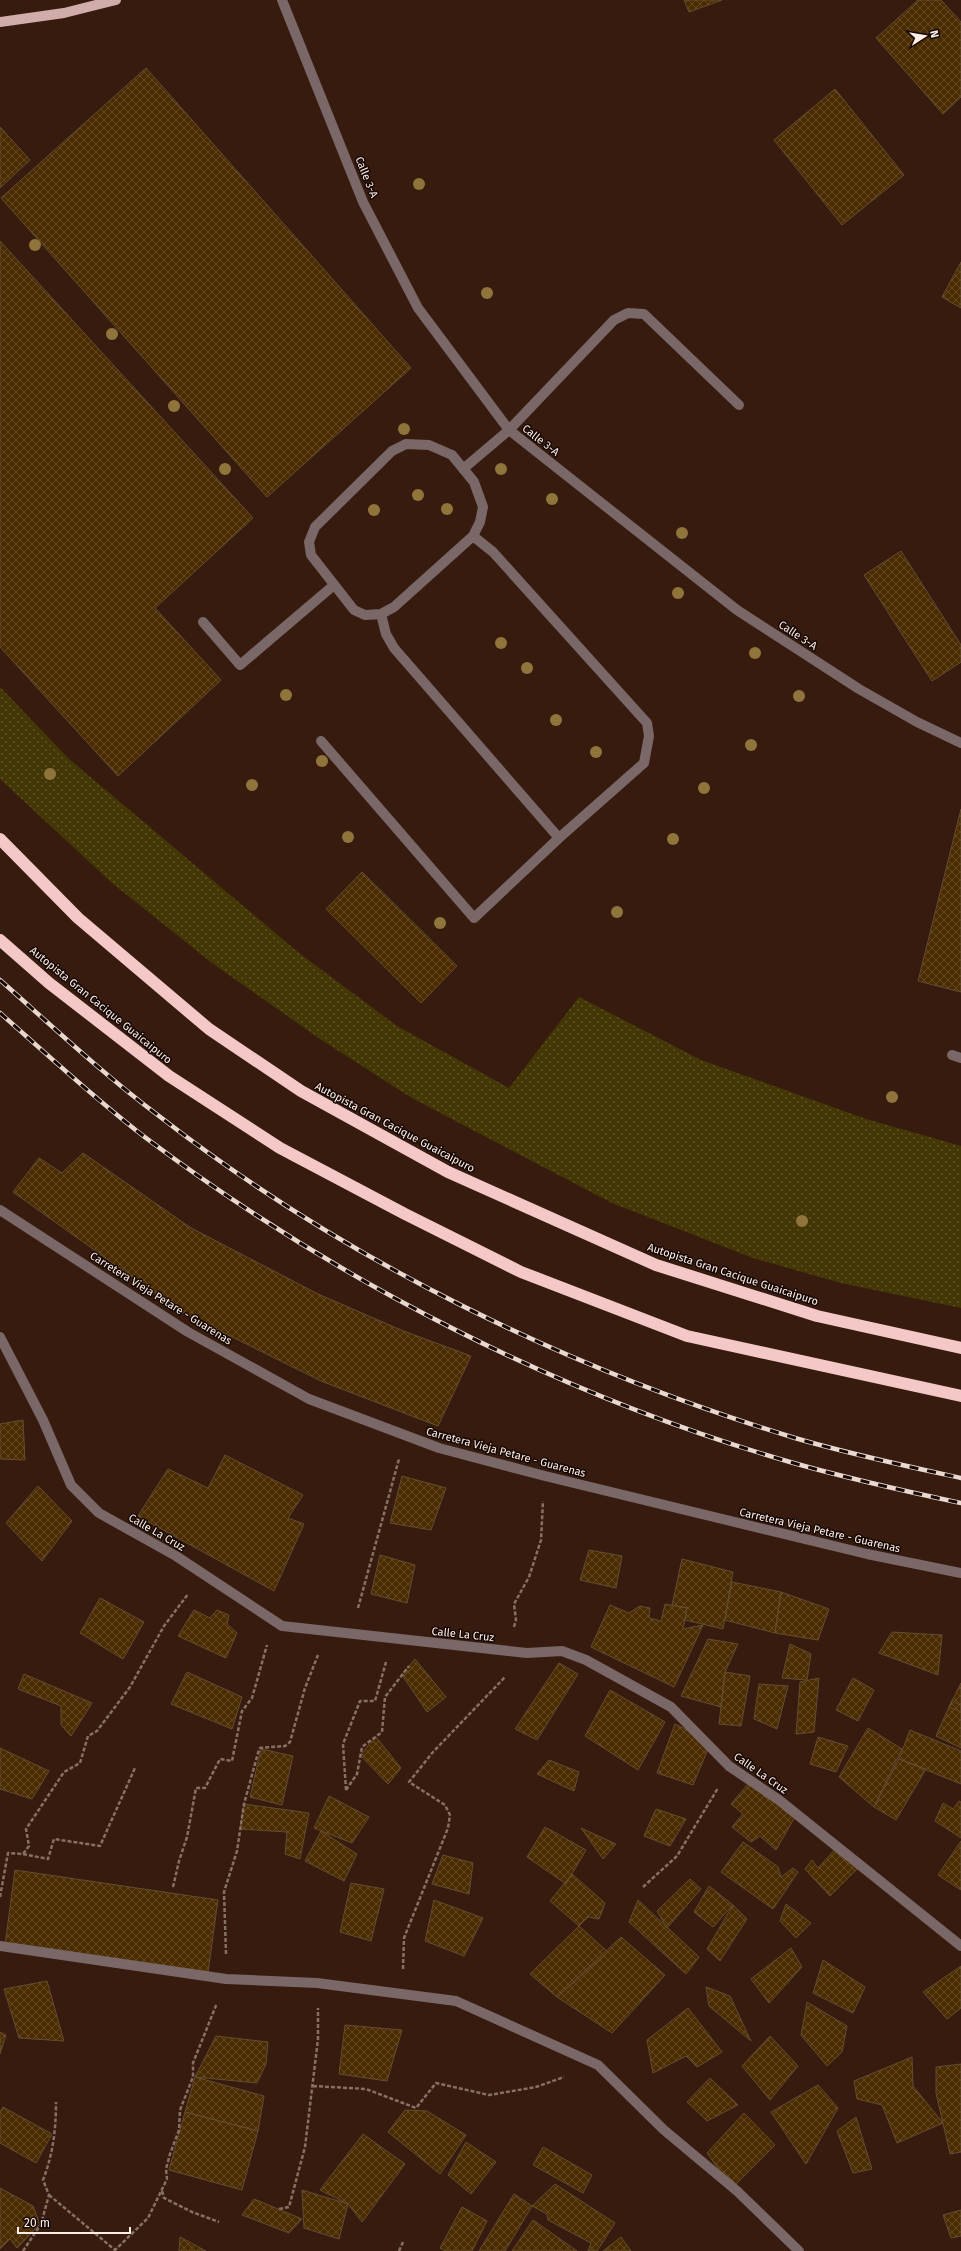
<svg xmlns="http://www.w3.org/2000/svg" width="961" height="2251" font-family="'Fira Sans',sans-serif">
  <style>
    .grass { fill: url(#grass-dots) }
    .building { fill: url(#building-cross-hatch); stroke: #634d32 }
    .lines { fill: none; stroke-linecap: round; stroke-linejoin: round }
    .path { stroke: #877065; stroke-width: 2.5; stroke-dasharray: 4 2; stroke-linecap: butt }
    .minor { stroke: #796867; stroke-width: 10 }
    .major { stroke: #d0acab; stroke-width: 10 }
    .highway { stroke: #f3c8c6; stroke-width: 12 }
    .rail-casing { stroke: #e9d8d0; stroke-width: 4.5 }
    .rail { stroke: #160905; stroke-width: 3; stroke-dasharray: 9; stroke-linecap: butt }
    .tree { fill: #8f753b }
    .labels { text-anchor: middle; stroke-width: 3; stroke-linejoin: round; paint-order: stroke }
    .street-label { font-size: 11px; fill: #feeee7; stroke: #160905 }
  </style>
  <defs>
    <pattern id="grass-dots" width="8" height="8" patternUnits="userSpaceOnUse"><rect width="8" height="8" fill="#433805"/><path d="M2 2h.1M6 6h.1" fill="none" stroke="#5f5529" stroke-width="1.8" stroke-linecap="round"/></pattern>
    <pattern id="building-cross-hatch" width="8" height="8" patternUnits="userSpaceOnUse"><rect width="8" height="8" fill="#4a2c00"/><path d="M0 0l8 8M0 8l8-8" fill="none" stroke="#654b25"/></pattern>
  </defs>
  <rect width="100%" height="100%" fill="#371b0e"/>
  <path class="grass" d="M0,687L69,759L299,953L397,1026L509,1088L579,997L701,1060L866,1119L961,1146V1308L841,1283L753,1258L612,1203L412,1098L320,1039L212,963L112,883L0,779Z"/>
  <path class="building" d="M684,0H722L689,12Z
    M918,0H941L961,22V97L943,114L876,38Z
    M146,68L411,368L267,497L1,198Z
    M835,89L904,175L842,225L774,140Z
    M0,127L30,160L0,188Z
    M0,241L253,518L155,608L221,680L118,776L0,647Z
    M961,262V308L942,297Z
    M901,551L961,645V662L932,681L864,575Z
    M961,809V992L918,981Z
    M362,872L457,966L421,1003L326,909Z
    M83,1153L191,1228L318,1294L401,1330L471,1356L438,1426L321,1381L180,1311L13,1192L39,1158L62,1173Z
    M23,1420L25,1460L0,1459V1424Z
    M225,1455L303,1495L288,1518L304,1524L274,1591L138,1516L168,1469L208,1488Z
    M402,1476L446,1488L431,1530L390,1523Z
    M38,1486L72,1521L42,1561L6,1523Z
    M589,1550L622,1556L616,1588L580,1580Z
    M380,1555L415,1565L407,1603L371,1594Z
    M682,1559L733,1572L723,1629L685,1620L687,1608L672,1605Z
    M732,1582L781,1592L775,1633L725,1620Z
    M781,1592L829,1609L818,1640L775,1633Z
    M100,1598L144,1622L123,1659L80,1633Z
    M665,1604L687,1608L683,1629L703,1625L674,1687L591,1647L610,1605L629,1613L640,1606L650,1608L649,1618L661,1621Z
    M194,1610L210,1618L217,1610L229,1615L227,1624L237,1633L226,1658L178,1636Z
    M892,1632L942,1635L938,1675L879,1653Z
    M708,1639L738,1644L725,1672L721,1707L681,1696Z
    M790,1644L811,1654L807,1680L782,1678Z
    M415,1659L446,1697L427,1712L402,1675Z
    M559,1663L578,1674L537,1740L515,1729Z
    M187,1672L242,1697L232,1729L171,1704Z
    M725,1672L750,1676L741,1726L719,1724Z
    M24,1674L92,1703L71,1736L61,1725V1706L18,1689Z
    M819,1678L814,1732L796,1734L800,1682Z
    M853,1678L874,1690L858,1721L836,1710Z
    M961,1683V1712L949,1707Z
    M759,1684L788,1686L777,1729L754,1719Z
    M610,1690L665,1722L638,1770L585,1736Z
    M952,1700L961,1706V1748L936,1736Z
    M675,1724L711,1742L693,1785L657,1773Z
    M868,1728L902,1749L874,1807L839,1777Z
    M910,1730L961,1751V1784L899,1759Z
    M376,1737L401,1768L388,1784L360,1755Z
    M818,1737L848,1746L836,1772L810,1764Z
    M0,1748L49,1771L32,1799L0,1789Z
    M261,1749L293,1756L282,1805L250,1797Z
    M899,1759L926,1769L896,1820L874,1807Z
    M549,1760L579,1772L574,1791L537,1774Z
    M749,1783L796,1815L776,1850L760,1836L751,1842L732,1827L743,1814L731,1804Z
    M329,1796L369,1817L352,1843L314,1828Z
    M959,1801L961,1802V1838L935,1821L943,1803L953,1809Z
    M244,1804L309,1813L300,1859L285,1854L287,1832L240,1829Z
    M656,1809L686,1819L670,1846L644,1836Z
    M545,1827L586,1850L566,1884L527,1857Z
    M581,1828L616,1844L603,1859Z
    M321,1831L357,1854L344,1881L305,1861Z
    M961,1841V1890L938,1875Z
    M743,1842L778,1867L781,1877L793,1868L798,1872L773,1909L721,1872Z
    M837,1847L859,1867L830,1896L805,1869L812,1860L818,1868Z
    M443,1855L473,1863L469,1894L432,1884Z
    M15,1870L218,1900L208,1972L5,1945Z
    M572,1874L605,1903L599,1919L588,1917L579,1926L550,1901Z
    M690,1879L701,1889L667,1928L657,1911Z
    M351,1883L384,1889L371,1941L340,1932Z
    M709,1886L733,1905L713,1927L694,1912Z
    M434,1900L483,1918L464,1956L425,1941Z
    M638,1900L699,1957L686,1974L629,1922Z
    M786,1904L811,1923L796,1938L780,1921Z
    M733,1905L747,1919L720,1961L707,1949Z
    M579,1926L608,1952L557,1997L530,1974Z
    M621,1937L665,1975L612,2033L557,1997Z
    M791,1948L802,1967L769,2003L751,1979Z
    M823,1960L865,1987L853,2013L813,1993Z
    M961,1966V2008L947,2019L923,1992Z
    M47,1981L64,2041L19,2038L4,1989Z
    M706,1987L730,1996L751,2041L709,2006Z
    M807,2002L847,2026L842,2052L827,2066L801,2035Z
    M688,2008L722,2052L697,2067L686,2056L653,2073L647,2040Z
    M345,2025L402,2030L387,2081L339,2074Z
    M0,2032L6,2035L0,2054Z
    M216,2036L268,2042L266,2064L257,2083L195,2077Z
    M770,2036L798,2066L770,2100L742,2066Z
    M912,2057L913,2086L943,2123L897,2143L882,2105L857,2099L854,2081Z
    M961,2064V2152L950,2154L936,2093V2067Z
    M195,2077L264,2096L258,2131L185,2112Z
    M710,2078L738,2105L707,2121L687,2102Z
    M818,2085L838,2108L806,2164L771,2112Z
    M3,2107L52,2134L36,2163L0,2143V2112Z
    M405,2110L427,2111L466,2135L440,2174L388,2132Z
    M185,2112L258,2131L242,2190L169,2170Z
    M744,2113L775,2145L736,2184L720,2171L707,2153Z
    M856,2117L872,2169L853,2173L837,2131Z
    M363,2134L405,2164L362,2222L348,2204L320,2190Z
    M466,2142L496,2162L471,2194L448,2175Z
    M543,2147L592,2175L583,2193L533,2165Z
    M555,2184L615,2223L597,2251H588L591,2243L548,2220L547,2214L532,2206Z
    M0,2188L33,2206L40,2224L17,2248L10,2239L0,2249Z
    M302,2190L348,2204L339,2239L304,2228Z
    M514,2194L532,2206L505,2251H479Z
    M254,2199L302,2219L289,2233L242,2215Z
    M462,2207L487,2221L472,2251H446L440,2248Z
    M961,2210V2236L951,2238L943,2215Z
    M533,2220L577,2251H512Z
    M180,2237L206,2251H179Z
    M621,2237L631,2251H603Z"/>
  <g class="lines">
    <path class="path" d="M358,1608L399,1459
      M514,1627L516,1620L514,1604L529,1577L541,1540L543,1501
      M346,1790L357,1774L362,1747L382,1732L385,1697L409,1666
      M346,1790L343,1744L360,1701H375L386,1662
      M23,1854L48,1859L54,1839L100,1846L135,1768
      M173,1887L179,1861L187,1837L196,1788H205L220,1759L232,1761L242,1711L252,1698L267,1645
      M643,1887L677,1856L718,1788
      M0,1897L8,1853L23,1854L29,1846L26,1829L64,1772L80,1763L88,1736L97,1731L130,1687L164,1626L188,1594
      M226,1954L224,1892L237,1851L244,1804L258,1753L260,1748L285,1746L290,1742L305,1688L318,1655
      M403,1969L404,1938L448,1828L450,1815L445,1805L409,1782L433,1752L505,1677
      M313,2086L366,2089L416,2108L436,2083L489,2095L536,2087L564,2077
      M162,2191L164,2198L192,2212L219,2222
      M49,2195L115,2250
      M279,2209L289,2207L305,2147L318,2039V2008
      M23,2251L41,2224L49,2195L43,2180C53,2154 56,2130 56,2102
      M114,2251L148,2218L167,2179L166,2169L170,2154L179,2130L180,2110L193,2077V2063L217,2003
      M399,2251L403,2242"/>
    <path class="minor" d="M282,0L363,202L418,308L509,430L737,610L859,689L917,722L961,743
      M406,444L429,445L452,455L474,482L483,507L480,522L473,536L394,607L381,614L365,615L354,610L311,555L309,542L315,527L392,451Z
      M463,469L509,430L614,320L628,313L644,314L739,405
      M381,614L386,634L394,648L559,838
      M203,622L240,665L334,585
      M321,741L474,918L559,838L644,763L649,736L647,723L493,552L473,536
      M952,1055L961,1058
      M0,1210L188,1332L309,1399L439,1448L545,1476L867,1554L961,1573
      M0,1337L43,1420L71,1485L99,1513L176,1556L282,1626L527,1653L562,1651L586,1660L671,1707L729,1766L779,1800L961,1946
      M0,1946L226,1979L317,1983L456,2001L598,2065L664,2130L737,2191L799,2251"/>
    <path class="major" d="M0,22L64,13L116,0"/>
    <path class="highway" d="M0,839L78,918L209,1029L301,1091L448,1172L656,1265L817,1316L961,1348
      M0,940L49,983L169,1076L280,1148L405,1214L521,1272L687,1336L961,1396"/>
    <g class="rail-casing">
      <path id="rail" d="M0,980C52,1026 103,1074 159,1116C347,1262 568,1369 795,1438C849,1454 906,1466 961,1478
        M0,1013C48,1055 95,1099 146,1138C338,1282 559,1395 790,1462C846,1478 904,1491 961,1503"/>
    </g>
    <use href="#rail" class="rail"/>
  </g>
  <g class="tree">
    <circle cx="419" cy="184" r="6"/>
    <circle cx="35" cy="245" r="6"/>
    <circle cx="487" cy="293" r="6"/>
    <circle cx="112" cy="334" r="6"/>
    <circle cx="174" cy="406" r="6"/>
    <circle cx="404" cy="429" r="6"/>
    <circle cx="225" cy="469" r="6"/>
    <circle cx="501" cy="469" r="6"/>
    <circle cx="418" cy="495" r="6"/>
    <circle cx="552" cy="499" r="6"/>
    <circle cx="447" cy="509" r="6"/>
    <circle cx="374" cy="510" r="6"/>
    <circle cx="682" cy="533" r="6"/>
    <circle cx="678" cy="593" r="6"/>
    <circle cx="501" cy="643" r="6"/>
    <circle cx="755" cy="653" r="6"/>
    <circle cx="527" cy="668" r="6"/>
    <circle cx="286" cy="695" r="6"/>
    <circle cx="799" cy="696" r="6"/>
    <circle cx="556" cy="720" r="6"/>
    <circle cx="751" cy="745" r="6"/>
    <circle cx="596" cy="752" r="6"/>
    <circle cx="322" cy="761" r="6"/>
    <circle cx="50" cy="774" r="6"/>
    <circle cx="252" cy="785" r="6"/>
    <circle cx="704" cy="788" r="6"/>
    <circle cx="348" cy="837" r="6"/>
    <circle cx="673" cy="839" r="6"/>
    <circle cx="617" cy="912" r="6"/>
    <circle cx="440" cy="923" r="6"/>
    <circle cx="892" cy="1097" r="6"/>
    <circle cx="802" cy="1221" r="6"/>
  </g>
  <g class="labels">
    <g class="street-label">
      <text transform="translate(367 177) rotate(68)" y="4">Calle 3-A</text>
      <text transform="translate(541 440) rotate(38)" y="4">Calle 3-A</text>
      <text transform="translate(798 635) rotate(33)" y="4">Calle 3-A</text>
      <text transform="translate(101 1005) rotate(39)" y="4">Autopista Gran Cacique Guaicaipuro</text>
      <text transform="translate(395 1127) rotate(28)" y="4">Autopista Gran Cacique Guaicaipuro</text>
      <text transform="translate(733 1274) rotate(18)" y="4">Autopista Gran Cacique Guaicaipuro</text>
      <text transform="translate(161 1298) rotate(32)" y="4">Carretera Vieja Petare - Guarenas</text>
      <text transform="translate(506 1452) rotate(15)" y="4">Carretera Vieja Petare - Guarenas</text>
      <text transform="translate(820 1530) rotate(13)" y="4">Carretera Vieja Petare - Guarenas</text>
      <text transform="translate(157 1532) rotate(30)" y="4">Calle La Cruz</text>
      <text transform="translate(463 1634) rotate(6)" y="4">Calle La Cruz</text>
      <text transform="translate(761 1773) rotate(35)" y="4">Calle La Cruz</text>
    </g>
  </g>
  <g transform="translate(925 36) rotate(78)" stroke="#160905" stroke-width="3" paint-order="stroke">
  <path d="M0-3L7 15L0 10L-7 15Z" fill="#feeee7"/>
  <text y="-6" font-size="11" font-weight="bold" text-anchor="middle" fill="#feeee7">N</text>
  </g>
  <path d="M18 2227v6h112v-6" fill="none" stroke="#feeee7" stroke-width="2"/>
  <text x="24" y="2227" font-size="12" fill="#feeee7" stroke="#160905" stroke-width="3" paint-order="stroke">20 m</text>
</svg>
